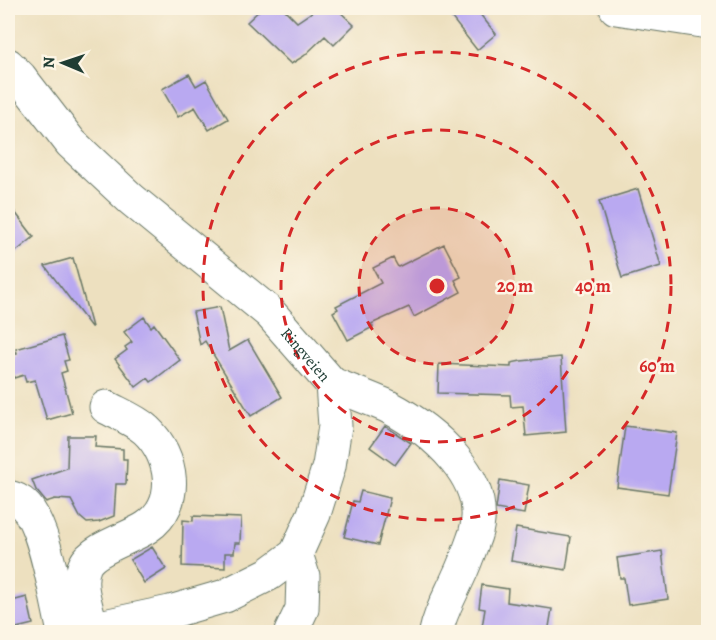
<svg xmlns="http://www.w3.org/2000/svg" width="716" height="640" font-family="Alegreya,serif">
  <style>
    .building { fill: #b9a9f1 }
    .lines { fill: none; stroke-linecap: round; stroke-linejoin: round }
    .minor-casing { stroke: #677665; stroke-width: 35 }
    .minor { stroke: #fff; stroke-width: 33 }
    .ring { fill: none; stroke: #d62828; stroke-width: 3; stroke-dasharray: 10 8 }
    .labels { text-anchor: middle; stroke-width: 5; stroke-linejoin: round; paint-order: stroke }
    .street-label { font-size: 16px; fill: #1f3d34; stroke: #fcf5e5 }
    .centre { fill: #d62828; stroke: #fcf5e5; stroke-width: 3 }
    .ring-label { font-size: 18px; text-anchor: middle; font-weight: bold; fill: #d62828; stroke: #fcf5e5; stroke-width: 5; stroke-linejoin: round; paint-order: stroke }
  </style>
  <rect width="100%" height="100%" fill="#fcf5e5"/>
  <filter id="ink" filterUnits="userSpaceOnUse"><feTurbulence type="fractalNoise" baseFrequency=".0167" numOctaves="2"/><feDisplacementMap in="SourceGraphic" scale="12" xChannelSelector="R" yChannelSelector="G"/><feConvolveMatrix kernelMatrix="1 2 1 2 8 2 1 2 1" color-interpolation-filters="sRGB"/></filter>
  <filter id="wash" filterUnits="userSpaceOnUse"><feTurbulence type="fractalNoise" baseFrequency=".008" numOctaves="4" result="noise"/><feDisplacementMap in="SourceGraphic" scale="24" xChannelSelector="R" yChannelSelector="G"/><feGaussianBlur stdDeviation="1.35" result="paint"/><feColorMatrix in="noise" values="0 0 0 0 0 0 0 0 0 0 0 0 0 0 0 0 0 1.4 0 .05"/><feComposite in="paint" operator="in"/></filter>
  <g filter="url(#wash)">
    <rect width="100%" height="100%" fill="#ede0bf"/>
    <g id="blocks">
      <path class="building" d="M262,8H283L297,22L318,8H336L354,25L334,45L325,36L304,56L291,64L247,22Z
        M463,8H475L496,34L477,50L451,17Z
        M189,74L196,86L206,80L228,119L209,130L195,107L178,117L162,89Z
        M638,189L661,266L622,278L599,201Z
        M8,203L34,237L8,258Z
        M444,244L461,277L455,280L461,292L414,317L409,307L371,324L373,327L348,340L333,312L338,309L336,306L381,283L373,268L393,258L398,267Z
        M73,258L92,327H91L45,266Z
        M220,307L229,351L248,340L282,397L251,416L205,341L200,345L193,312Z
        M144,317L151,327L154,324L180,360L151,382L148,378L136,387L115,359L127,350L125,347L132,342L124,332Z
        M62,336L69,360L64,361L67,371L61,373L72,413L47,420L35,380L26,382L24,375L14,378L9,356L17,353L16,349Z
        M561,357L566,432L526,436L523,406L511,407L510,395L438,393L439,364L511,367V363L521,361Z
        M385,426L411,443L395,465L370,447Z
        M625,426L677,433L668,494L617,487Z
        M68,436H96L95,447L123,449V459H127L126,484H116L114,516L99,522L87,523L80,517L71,500L55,499L46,502L36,490L32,480L67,468Z
        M500,480L529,485L524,514L496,509Z
        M361,491L390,498L378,545L344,537L353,501L358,502Z
        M193,516L241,518L240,543H235L234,553H225V568L182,566L183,520L193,521Z
        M516,528L571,537L566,570L511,561Z
        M152,547L166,569L144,583L130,560Z
        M662,551L668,599L628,605L624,578H620L617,558Z
        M482,585L508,589L507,602L552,609L548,633H481L485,609L479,608Z
        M27,597L33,624L8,630V602Z"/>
    </g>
  </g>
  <g filter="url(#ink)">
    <use href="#blocks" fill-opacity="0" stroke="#677665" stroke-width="1.5"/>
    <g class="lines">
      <g class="minor-casing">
        <g id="minor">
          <path d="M616,8L708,22"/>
          <path id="s1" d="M8,65L20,77L71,143L131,199L270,313L332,384L335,426L329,466L314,514L296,554L269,574L225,596L170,612L76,632"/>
          <path d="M332,384C350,391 369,398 387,406C431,429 493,479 475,535C470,549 465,564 458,578C450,596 440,612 436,632"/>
          <path d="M8,497C13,498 20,501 24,505C45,523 57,604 64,632"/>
          <path d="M92,629C88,610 76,584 85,565C93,548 131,538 147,527C181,504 173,455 146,430C135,420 119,414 106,407"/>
          <path d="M291,632L302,609L303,576L296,554"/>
        </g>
      </g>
      <use href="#minor" class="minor"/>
    </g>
  </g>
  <circle cx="437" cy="286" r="78" fill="#d62828" fill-opacity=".12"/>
  <g class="ring">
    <circle cx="437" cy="286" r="78"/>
    <circle cx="437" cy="286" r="156"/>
    <circle cx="437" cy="286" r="234"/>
  </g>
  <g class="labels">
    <g class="street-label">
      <text dy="6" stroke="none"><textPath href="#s1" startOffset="417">Ringveien</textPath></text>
    </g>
  </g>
  <circle cx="437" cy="286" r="9" class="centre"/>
  <g class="ring-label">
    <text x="515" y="292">20 m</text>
    <text x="593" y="292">40 m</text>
    <text x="657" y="372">60 m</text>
  </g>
  <rect width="716" height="640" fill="none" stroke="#fcf5e5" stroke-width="30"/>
  <g transform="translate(63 63) rotate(272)" stroke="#fcf5e5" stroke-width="4.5" paint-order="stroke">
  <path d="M0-4.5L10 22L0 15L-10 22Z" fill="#1f3d34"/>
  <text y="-9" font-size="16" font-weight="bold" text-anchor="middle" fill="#1f3d34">N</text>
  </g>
</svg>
